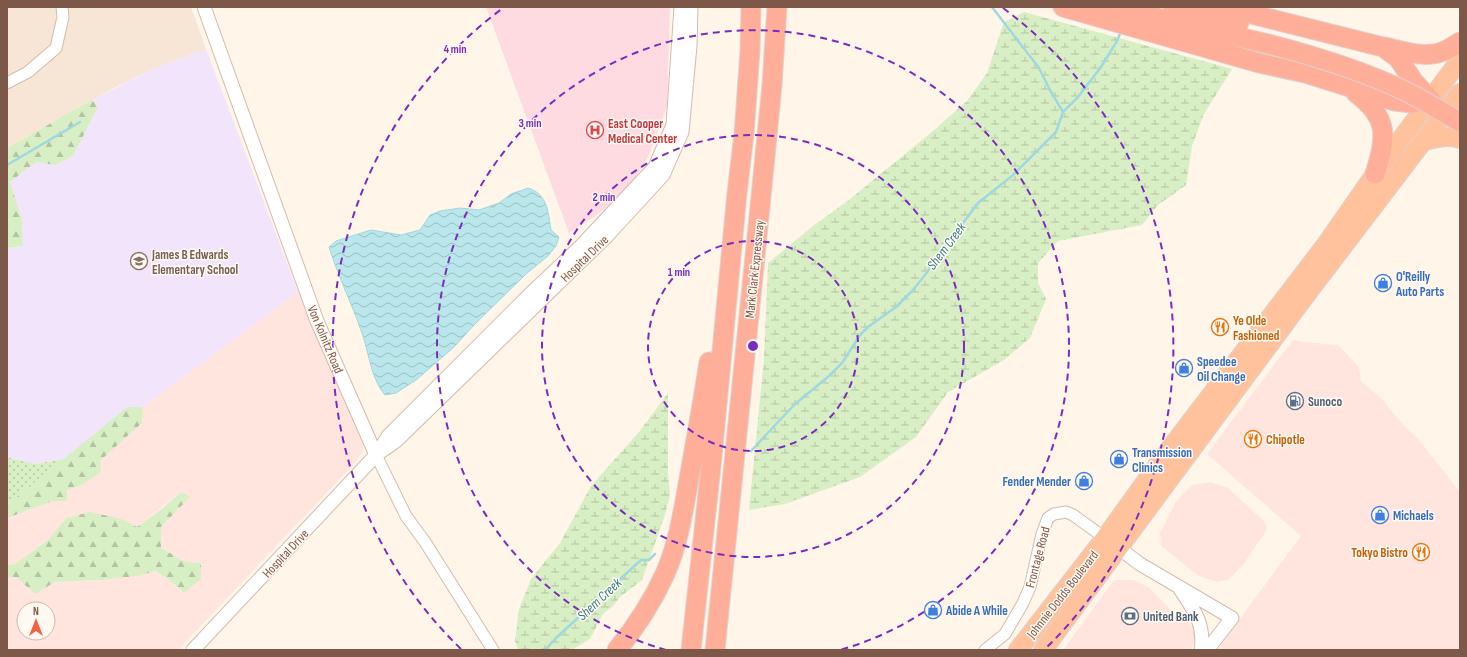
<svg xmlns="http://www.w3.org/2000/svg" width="1467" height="657" font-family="'Sofia Sans Condensed',sans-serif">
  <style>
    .residential { fill: #f7e6d6 }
    .commercial { fill: #ffe5dd; fill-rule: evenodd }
    .education { fill: #f2e5fb }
    .medical { fill: #fddbe1 }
    .grass { fill: url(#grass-dots) }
    .forest { fill: url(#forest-firs) }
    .wetland { fill: url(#wetland-marsh) }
    .water { fill: url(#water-waves); stroke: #9fd8df }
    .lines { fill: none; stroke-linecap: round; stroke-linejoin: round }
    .stream { stroke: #9fd8df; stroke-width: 2.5 }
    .minor-casing { stroke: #d3bbac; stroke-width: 13 }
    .tertiary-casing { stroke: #d3bbac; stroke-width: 15 }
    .trunk-casing { stroke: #ddd4cf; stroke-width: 20 }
    .motorway-casing { stroke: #ddd4cf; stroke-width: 21 }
    .minor { stroke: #fff; stroke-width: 11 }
    .tertiary { stroke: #fff; stroke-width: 13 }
    .trunk { stroke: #ffc29d; stroke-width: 18 }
    .motorway { stroke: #ffae9a; stroke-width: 19 }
    .motorway-bridge-casing { stroke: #ddd4cf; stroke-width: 21; stroke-linecap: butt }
    .motorway-bridge { stroke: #ffae9a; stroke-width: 19 }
    .ring { fill: none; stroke: #7b2cbf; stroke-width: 2; stroke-dasharray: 7 5 }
    .labels { text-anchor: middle; stroke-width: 3; stroke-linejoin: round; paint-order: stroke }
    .health-label { font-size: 13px; font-weight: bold; fill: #be3a42; stroke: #fff9f2; text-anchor: start }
    .education-label { font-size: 13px; font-weight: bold; fill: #785e54; stroke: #fff9f2; text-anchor: start }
    .street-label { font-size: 13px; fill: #7d5848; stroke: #fff9f2 }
    .shop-label { font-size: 13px; font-weight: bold; fill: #366cbe; stroke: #fff9f2; text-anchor: start }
    .food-label { font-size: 13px; font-weight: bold; fill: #c56008; stroke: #fff9f2; text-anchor: start }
    .service-label { font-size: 13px; font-weight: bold; fill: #4e5e75; stroke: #fff9f2; text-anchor: start }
    .water-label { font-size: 14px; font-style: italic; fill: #3a7c84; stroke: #fff9f2 }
    .centre { fill: #7b2cbf; stroke: #fff9f2; stroke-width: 2 }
    .ring-label { font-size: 12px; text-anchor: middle; font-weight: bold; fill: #7b2cbf; stroke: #fff9f2; stroke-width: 3; stroke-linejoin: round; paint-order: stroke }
  </style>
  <defs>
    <pattern id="grass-dots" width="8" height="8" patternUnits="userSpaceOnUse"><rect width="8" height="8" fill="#d8efc5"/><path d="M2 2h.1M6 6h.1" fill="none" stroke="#b4c4a2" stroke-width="1.8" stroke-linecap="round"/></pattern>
    <pattern id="forest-firs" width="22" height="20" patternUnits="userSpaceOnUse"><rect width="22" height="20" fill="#d8efc5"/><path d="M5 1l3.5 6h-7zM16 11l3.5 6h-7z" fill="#b4c4a2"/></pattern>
    <pattern id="wetland-marsh" width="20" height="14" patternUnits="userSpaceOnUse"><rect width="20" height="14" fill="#d8efc5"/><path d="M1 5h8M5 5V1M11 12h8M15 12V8" fill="none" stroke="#b4c4a2"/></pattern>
    <pattern id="water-waves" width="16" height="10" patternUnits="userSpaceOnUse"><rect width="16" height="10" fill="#bae7eb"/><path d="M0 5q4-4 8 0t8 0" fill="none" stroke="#9cbec0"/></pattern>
  </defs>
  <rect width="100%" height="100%" fill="#fff5e9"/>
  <path class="residential" d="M7,7H191L206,49L155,68L112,89L7,148Z"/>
  <path class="commercial" d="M298,292L303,298L363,436V452L350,468L178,650H7V578L16,577L35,594L55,582L101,580L137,576L156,571L168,579L183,593L201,563L186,562L161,548V527L190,497L181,492L137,527L122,519L66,518L48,540L15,564L7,565V518L53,501H66L67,490L80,486L100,461L142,423L143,407ZM24,609H48V633H24Z
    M1293,340L1303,342L1338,345L1359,367L1361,381L1381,398L1404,426L1419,440L1460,492V650H1217L1301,536L1207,454Z
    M1211,482L1228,488L1265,522L1267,530L1242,566L1228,580L1217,582L1199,576L1161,546L1160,533L1175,503L1192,485Z
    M1114,580H1133L1148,587L1171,610L1190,624L1196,637L1191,650H1063Z"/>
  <path class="education" d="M206,49L298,292L143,407H127L64,459L35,464L7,457V248L23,246L22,220L9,182L36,162L55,165L73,156L98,107L92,100L155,68Z"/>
  <path class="medical" d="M486,7H670L667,106L649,155L632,184L601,212L569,233Z"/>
  <path class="grass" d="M7,457L35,464L64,459L7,505Z"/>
  <path class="forest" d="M92,100L98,107L73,156L55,165L36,162L10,182L22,220L23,246L7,248V148Z
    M127,407H143L142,423L100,461L101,472L80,486L67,490V501H53L7,518V505Z
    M181,492L190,497L161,527V548L186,562L201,563V579L184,593L168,579L156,571L137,576L101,580L55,582L35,594L16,577L7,578V565L15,564L48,540L66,518L90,512L122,519L137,527L164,507Z"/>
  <path class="wetland" d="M1024,12L1232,69L1204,114L1192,146L1186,185L1158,205L1142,225L1058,241L1038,263V283L1046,299L1030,338L1004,360L948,392L916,437L860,477L785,504L749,510L764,358L768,263L813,226L849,200L933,131L967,101L987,73L1004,22Z
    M668,393V473L670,495L665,515L642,580L620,597L613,606L603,614L590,639L572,650H518L515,641L519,609L531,579L560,543L591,486L639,432Z"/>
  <path class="water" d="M528,188C548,194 548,213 551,230L559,237L556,246L548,256L526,274L475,324L453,348L416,380L396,393L385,395C371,379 369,353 362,333C352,304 338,276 329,247L336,241L371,230L401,235L420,230L430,215L440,211L460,208L479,210L499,203L511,194Z"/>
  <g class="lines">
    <path class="stream" d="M992,7L1039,68L1050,90L1063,112
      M7,165L80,122
      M751,451L794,405L829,376L842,363L860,335L868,327L896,307L913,290L925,275L953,236L979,202L1012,176L1056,132L1063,112L1078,97L1101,67L1117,41L1121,31
      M545,650L556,638L641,560H649L655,554"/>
    <g class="minor-casing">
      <path id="minor" d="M7,83L28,72L56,48L63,17L62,7
        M376,455L406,516L425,542L493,650
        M985,650L1005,634L1023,603L1030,587L1042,534L1048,518L1054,514L1066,512L1073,515L1105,538"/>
    </g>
    <g class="tertiary-casing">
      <path id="tertiary" d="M204,7L317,321L376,455
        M381,448L388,436L528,296L581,246L655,167L673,125L681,7
        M1112,543L1140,564L1232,618L1207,650
        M1180,589C1194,610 1205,624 1201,650
        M193,650L376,455L396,441L606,237L663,175L682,132L690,46L691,7"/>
    </g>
    <g class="trunk-casing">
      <path id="trunk" d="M1422,142C1435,138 1447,135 1460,139
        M1018,650L1105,538L1156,467L1327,243L1375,174L1460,60
        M1043,650L1306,295L1460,93"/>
    </g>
    <g class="motorway-casing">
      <path id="motorway" d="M1063,7L1259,63L1305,73L1394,101L1412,103L1431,100
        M1112,7L1268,44
        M1173,7L1239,23
        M1223,7L1383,47L1398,58L1414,82L1431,100
        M1385,47C1403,51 1426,59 1444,51C1449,49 1455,45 1460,42
        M1356,93C1390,119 1386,137 1375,174
        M617,650C635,628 652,602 664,576C678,546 683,512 689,479C696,440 703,401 709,362
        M691,650L712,457L737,193L744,134L750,51L751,7
        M715,650L758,227L772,85L777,7"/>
    </g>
    <use href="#minor" class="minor"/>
    <use href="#tertiary" class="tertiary"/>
    <use href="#trunk" class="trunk"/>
    <use href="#motorway" class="motorway"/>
    <g class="motorway-bridge-casing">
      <path id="motorway-bridge" d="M1268,44C1315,56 1363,71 1407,92C1425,101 1442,112 1460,122"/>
    </g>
    <use href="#motorway-bridge" class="motorway-bridge"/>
  </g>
  <g class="ring">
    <circle cx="753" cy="346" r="105"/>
    <circle cx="753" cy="346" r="211"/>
    <path d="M666 650A316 316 0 1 1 840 650"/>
    <path d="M461 649A421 421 0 0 1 503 8M1003 8A421 421 0 0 1 1045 649"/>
  </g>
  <defs>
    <g id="hospital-ring" transform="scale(0.9)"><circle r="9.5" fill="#fff9f2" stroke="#e0444e" stroke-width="1.5"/><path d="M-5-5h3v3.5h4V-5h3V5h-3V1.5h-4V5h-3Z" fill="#e0444e"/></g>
    <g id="school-ring" transform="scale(0.9)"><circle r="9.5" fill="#fff9f2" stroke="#8d6e63" stroke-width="1.5"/><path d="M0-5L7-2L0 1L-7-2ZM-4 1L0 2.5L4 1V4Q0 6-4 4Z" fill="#8d6e63"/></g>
    <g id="shop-ring" transform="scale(0.9)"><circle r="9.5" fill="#fff9f2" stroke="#3f7fe0" stroke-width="1.5"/><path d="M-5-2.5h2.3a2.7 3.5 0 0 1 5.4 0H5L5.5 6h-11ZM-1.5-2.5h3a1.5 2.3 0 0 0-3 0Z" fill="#3f7fe0"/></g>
    <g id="restaurant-ring" transform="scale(0.9)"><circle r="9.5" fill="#fff9f2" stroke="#e8710a" stroke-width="1.5"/><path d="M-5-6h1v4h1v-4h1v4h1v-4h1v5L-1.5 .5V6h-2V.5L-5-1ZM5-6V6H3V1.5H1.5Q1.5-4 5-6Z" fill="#e8710a"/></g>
    <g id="fuel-ring" transform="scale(0.9)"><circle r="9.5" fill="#fff9f2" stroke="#5c6f8a" stroke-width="1.5"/><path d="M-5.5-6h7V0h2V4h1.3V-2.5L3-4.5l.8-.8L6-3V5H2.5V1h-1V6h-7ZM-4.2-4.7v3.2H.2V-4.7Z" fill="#5c6f8a"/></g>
    <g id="bank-ring" transform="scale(0.9)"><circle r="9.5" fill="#fff9f2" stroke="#5c6f8a" stroke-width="1.5"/><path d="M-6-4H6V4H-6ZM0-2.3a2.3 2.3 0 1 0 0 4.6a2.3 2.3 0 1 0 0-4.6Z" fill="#5c6f8a"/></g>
  </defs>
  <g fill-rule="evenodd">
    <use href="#hospital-ring" x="595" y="130"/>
    <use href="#school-ring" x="139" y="261"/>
    <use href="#shop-ring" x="1383" y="283"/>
    <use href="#restaurant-ring" x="1220" y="327"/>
    <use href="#shop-ring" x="1184" y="368"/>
    <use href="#fuel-ring" x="1295" y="401"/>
    <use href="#restaurant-ring" x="1253" y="439"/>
    <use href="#shop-ring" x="1119" y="459"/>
    <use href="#shop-ring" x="1084" y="481"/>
    <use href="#shop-ring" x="1380" y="515"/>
    <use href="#restaurant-ring" x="1421" y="552"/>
    <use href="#shop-ring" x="933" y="610"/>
    <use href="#bank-ring" x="1130" y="616"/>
  </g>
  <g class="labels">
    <g class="health-label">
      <text x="608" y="128">East Cooper<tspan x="608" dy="15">Medical Center</tspan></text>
    </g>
    <g class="education-label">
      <text x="152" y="259">James B Edwards<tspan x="152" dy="15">Elementary School</tspan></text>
    </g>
    <g class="street-label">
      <text transform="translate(584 258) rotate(-44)" y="5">Hospital Drive</text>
      <text transform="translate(754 269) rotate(-84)" y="5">Mark Clark Expressway</text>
      <text transform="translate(326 339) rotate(67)" y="5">Von Kolnitz Road</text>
      <text transform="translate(285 553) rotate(-47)" y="5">Hospital Drive</text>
      <text transform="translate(1037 557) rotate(-75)" y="5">Frontage Road</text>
      <text transform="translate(1062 594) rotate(-52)" y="5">Johnnie Dodds Boulevard</text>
    </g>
    <g class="shop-label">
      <text x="1396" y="281">O'Reilly<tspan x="1396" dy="15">Auto Parts</tspan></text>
      <text x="1197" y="366">Speedee<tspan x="1197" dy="15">Oil Change</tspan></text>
      <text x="1132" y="457">Transmission<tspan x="1132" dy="15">Clinics</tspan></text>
      <text x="1071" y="486" text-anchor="end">Fender Mender</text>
      <text x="1393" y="520">Michaels</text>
      <text x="946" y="615">Abide A While</text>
    </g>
    <g class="food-label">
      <text x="1233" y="325">Ye Olde<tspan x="1233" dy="15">Fashioned</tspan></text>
      <text x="1266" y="444">Chipotle</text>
      <text x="1408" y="557" text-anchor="end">Tokyo Bistro</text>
    </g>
    <g class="service-label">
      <text x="1308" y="406">Sunoco</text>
      <text x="1143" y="621">United Bank</text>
    </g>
    <g class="water-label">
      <text transform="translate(946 246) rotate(-53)" y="5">Shem Creek</text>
      <text transform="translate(599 599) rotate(-43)" y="5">Shem Creek</text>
    </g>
  </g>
  <circle cx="753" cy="346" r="6" class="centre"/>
  <g class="ring-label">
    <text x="455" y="53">4 min</text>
    <text x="530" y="127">3 min</text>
    <text x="604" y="201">2 min</text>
    <text x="679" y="276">1 min</text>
  </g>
  <rect width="1467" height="657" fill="none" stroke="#7d5848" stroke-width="16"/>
  <g transform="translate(36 621)"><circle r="19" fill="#fff9f2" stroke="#cbb9ae"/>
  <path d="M0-3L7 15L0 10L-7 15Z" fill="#f56042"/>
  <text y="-6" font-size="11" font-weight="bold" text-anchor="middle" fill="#7d5848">N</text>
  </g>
</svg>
